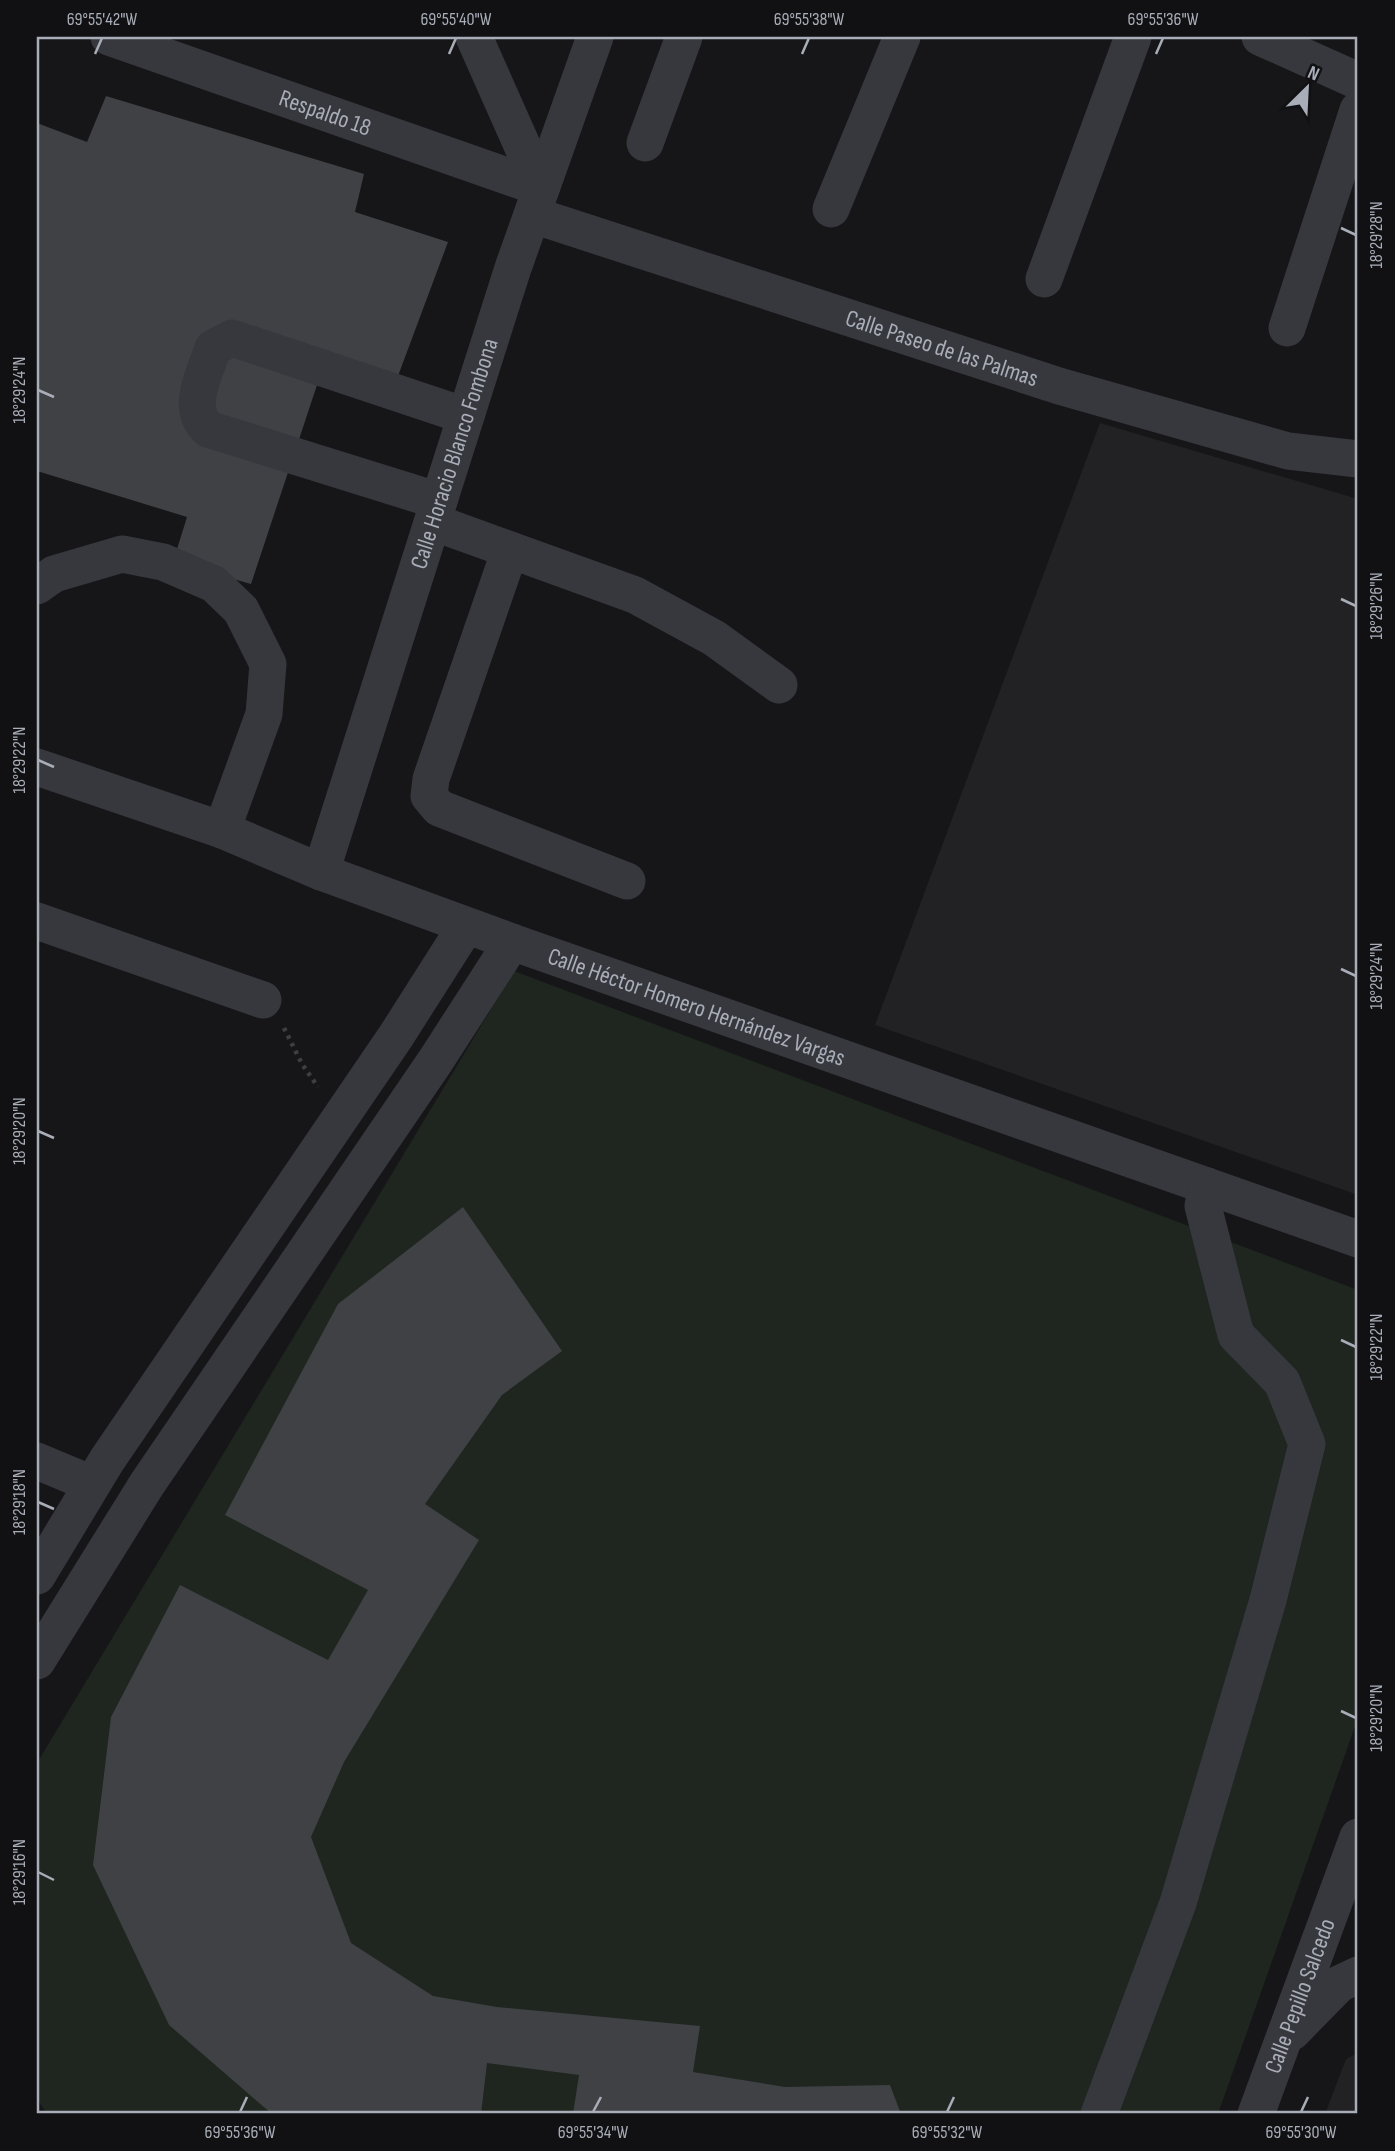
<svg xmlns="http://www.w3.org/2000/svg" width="1395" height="2151" font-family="'Sofia Sans Condensed',sans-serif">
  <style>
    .built { fill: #222225 }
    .green { fill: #1e261f }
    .building { fill: #404145 }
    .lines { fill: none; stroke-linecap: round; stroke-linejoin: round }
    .path { stroke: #3d3f44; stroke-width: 4.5; stroke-dasharray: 3.5 5; stroke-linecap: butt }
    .minor { stroke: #37383d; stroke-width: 37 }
    .ticks { fill: none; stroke: #a8adb8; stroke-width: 2.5 }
    .labels { text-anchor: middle; stroke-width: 7; stroke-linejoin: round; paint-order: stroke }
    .street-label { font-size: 24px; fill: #a8adb8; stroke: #111113 }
    .neatline { fill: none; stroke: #a8adb8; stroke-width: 2.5 }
    .ticks-label { font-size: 18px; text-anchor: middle; fill: #a8adb8 }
  </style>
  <rect width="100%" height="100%" fill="#161618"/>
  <path class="built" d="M1100,423L1358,499V1195L875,1025Z
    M1358,2053V2114H1325L1346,2059Z"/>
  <path class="green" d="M514,971L1358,1290V1718L1218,2114H47L37,2099V1763Z"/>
  <path class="building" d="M106,96L364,174L355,212L448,242L395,384L326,358L251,584L173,562L187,517L37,471V123L87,142Z
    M463,1207L562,1351L502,1395L425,1504L479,1540L344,1762L311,1837L351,1943L433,1996L497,2007L700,2026L693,2072L785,2087L890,2085L901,2114H573L579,2075L487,2063L481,2114H272L169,2025L93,1865L111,1717L180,1585L328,1660L368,1590L225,1515L338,1304Z"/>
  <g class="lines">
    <path class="path" d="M284,1028L302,1064L318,1087"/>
    <g class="minor">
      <path id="s1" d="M109,37L541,188"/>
      <path d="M474,37L541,188"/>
      <path d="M1260,37L1358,81"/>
      <path d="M645,143L684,37"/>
      <path d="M831,209L902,37"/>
      <path id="s2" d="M533,215L1059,386L1288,451L1358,459"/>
      <path d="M1044,279L1133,37"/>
      <path d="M1287,328L1358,110"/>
      <path d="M439,501L208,429C185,407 205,374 213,348L232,338L466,416"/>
      <path d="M433,522L635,595L714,638L779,685"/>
      <path d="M510,550L431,779L429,796L439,808L627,881"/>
      <path d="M37,586L54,574L122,554L163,562L214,584L241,610L268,664L264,714L222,830"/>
      <path id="s3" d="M37,767L222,830L321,872L512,942L1358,1239"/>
      <path id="s4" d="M321,872L513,268L595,37"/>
      <path d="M37,921L263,1000"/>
      <path d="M37,1461L92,1484"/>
      <path d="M37,1576L107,1460L396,1036L466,926"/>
      <path d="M37,1661L147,1484L436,1060L512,942"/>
      <path d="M1292,2032L1339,1984L1358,1975"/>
      <path d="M1099,2114L1178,1903L1268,1600L1307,1444L1282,1382L1236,1335L1203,1206L1207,1186"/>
      <path id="s5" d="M1256,2114L1358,1837"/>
    </g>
  </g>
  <path class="ticks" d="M95,54L102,38M449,54L456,38M802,54L809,38M1156,54L1163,38M1341,228L1356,235M38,390L54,397M1341,599L1356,606M38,760L54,767M1341,969L1356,976M38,1131L54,1138M1341,1340L1356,1347M38,1502L54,1509M1341,1711L1356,1718M38,1872L54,1880M240,2112L247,2097M593,2112L601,2097M947,2112L954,2097M1301,2112L1308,2097"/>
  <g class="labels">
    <g class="street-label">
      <text dy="8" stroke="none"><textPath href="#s1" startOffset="229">Respaldo 18</textPath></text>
      <text dy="8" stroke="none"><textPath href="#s2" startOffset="430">Calle Paseo de las Palmas</textPath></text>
      <text dy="8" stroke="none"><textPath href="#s4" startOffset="439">Calle Horacio Blanco Fombona</textPath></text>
      <text dy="8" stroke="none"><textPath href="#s3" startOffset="702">Calle Héctor Homero Hernández Vargas</textPath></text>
      <text dy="8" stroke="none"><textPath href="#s5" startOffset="126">Calle Pepillo Salcedo</textPath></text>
    </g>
  </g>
  <rect width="1395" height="2151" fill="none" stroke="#111113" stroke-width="77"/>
  <g transform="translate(1307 88) rotate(24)" stroke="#111113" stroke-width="5" paint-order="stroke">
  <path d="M0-5L12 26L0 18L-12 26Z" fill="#a8adb8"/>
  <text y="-10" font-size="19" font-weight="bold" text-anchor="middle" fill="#a8adb8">N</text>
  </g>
  <rect x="38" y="38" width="1318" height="2074" class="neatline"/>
  <g class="ticks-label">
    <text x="102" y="25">69°55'42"W</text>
    <text x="456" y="25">69°55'40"W</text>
    <text x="809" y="25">69°55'38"W</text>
    <text x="1163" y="25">69°55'36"W</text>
    <text transform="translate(1376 235) rotate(-90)" y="6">18°29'28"N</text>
    <text transform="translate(19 390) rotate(-90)" y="6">18°29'24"N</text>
    <text transform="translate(1376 606) rotate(-90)" y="6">18°29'26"N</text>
    <text transform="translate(19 760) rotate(-90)" y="6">18°29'22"N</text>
    <text transform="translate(1376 976) rotate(-90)" y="6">18°29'24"N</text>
    <text transform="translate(19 1131) rotate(-90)" y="6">18°29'20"N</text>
    <text transform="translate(1376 1347) rotate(-90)" y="6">18°29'22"N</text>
    <text transform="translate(19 1502) rotate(-90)" y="6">18°29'18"N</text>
    <text transform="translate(1376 1718) rotate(-90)" y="6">18°29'20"N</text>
    <text transform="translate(19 1872) rotate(-90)" y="6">18°29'16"N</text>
    <text x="240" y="2138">69°55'36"W</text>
    <text x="593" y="2138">69°55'34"W</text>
    <text x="947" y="2138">69°55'32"W</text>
    <text x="1301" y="2138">69°55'30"W</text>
  </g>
</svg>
